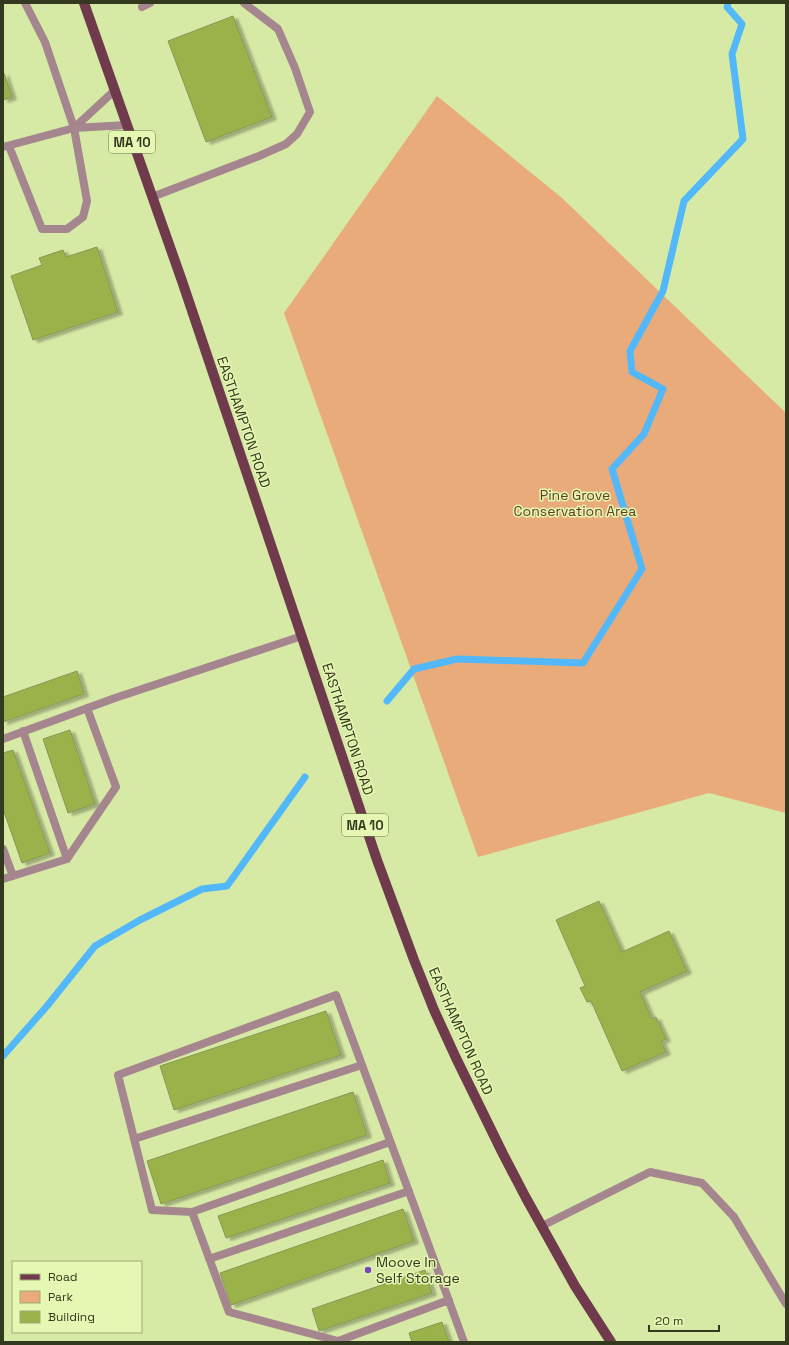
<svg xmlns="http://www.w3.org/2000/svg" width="789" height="1345" font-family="'Space Grotesk',sans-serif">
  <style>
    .green { fill: #e8ab79 }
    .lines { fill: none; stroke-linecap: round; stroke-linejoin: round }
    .stream { stroke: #53b8f9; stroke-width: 7 }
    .building { fill: #9bb24b; stroke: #879756; filter: url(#shadow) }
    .service { stroke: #a5858e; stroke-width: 8 }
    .primary { stroke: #6f3a4b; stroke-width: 10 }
    .poi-dot { fill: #7844bb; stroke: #e5f7b2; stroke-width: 1.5 }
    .labels { text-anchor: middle; stroke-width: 3; stroke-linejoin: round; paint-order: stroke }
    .shield { fill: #e5f7b2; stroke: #68724a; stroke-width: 1 }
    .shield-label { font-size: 13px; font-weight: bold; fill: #32391e }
    .street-label { font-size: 14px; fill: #32391e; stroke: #e5f7b2 }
    .park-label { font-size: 14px; fill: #603e20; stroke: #e5f7b2 }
    .poi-label { font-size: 14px; fill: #32391e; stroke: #e5f7b2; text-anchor: start }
  </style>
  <defs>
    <filter id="shadow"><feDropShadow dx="4.5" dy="2.5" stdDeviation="1" flood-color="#0004"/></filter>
  </defs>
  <rect width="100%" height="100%" fill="#d7eaa5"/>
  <path class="green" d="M437,96L562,198L786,413V813L709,793L478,857L284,313Z"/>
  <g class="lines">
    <path class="stream" d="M387,701L414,669L457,659L583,663L642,569L612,469L644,434L663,389L632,372L630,351L663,291L684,201L743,139L732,54L742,24L727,7L728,3
      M3,1056L47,1006L95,946L140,920L202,889L227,886L305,777"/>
  </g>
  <path class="building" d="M233,16L272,117L206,142L168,41Z
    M4,73L12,97L3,100V74Z
    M97,247L118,312L33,340L11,276L42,265L39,258L63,250L66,257Z
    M77,671L84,694L3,722V697Z
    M70,730L95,804L68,813L43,739Z
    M13,750L50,853L22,863L3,809V753Z
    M599,901L622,952L669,931L687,971L640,992L652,1019L656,1017L666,1039L661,1041L666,1052L622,1071L591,1001L587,1002L580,988L585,986L556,920Z
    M326,1011L341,1055L174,1110L160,1066Z
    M353,1092L367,1135L161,1204L147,1161Z
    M383,1160L390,1183L226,1238L218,1216Z
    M403,1209L414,1241L231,1305L220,1273Z
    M425,1270L432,1293L319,1331L312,1309Z
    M442,1322L449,1342H412L409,1333Z"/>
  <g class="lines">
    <path class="service" d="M142,7L150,3
      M74,128L114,91
      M9,146L42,229H67L83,217L87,201L74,128L45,42L25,3
      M3,147L74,128L127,125
      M152,197L259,156L286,144L297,134L310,112L295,68L278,29L244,3
      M23,731L67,859
      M3,739L115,698L302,636
      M3,849L13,876
      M3,879L67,859L116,787L87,708
      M134,1139L362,1065
      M192,1212L390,1142
      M542,1226L650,1172L702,1183L734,1217L786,1304
      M209,1259L409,1191
      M449,1300L338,1341L229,1312L192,1212L152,1210L118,1075L336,995C379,1111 422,1226 464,1342"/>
    <path class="primary" d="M84,3L182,281L377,860L414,960L434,1010L456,1058L503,1154L526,1198L575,1286L611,1342"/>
  </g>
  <circle class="poi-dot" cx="368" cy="1270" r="4"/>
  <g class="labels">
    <g class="shield">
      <rect x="109" y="131" width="46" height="22" rx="3"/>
      <rect x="342" y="814" width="46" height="22" rx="3"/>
    </g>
    <g class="shield-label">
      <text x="132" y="147">MA 10</text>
      <text x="365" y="830">MA 10</text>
    </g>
    <g class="street-label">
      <text transform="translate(244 422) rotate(71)" y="5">EASTHAMPTON ROAD</text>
      <text transform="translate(348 729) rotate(72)" y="5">EASTHAMPTON ROAD</text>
      <text transform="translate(461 1031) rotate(66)" y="5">EASTHAMPTON ROAD</text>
    </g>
    <g class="park-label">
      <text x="575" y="500">Pine Grove<tspan x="575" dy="16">Conservation Area</tspan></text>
    </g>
    <g class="poi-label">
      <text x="376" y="1267">Moove In<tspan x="376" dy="16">Self Storage</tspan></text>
    </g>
  </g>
  <rect width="789" height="1345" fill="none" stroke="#32391e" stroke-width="8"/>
  <rect x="12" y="1261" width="130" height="72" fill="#e5f7b2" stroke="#9dab77"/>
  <rect x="20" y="1274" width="20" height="6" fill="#6f3a4b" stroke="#9dab77"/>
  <text x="48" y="1281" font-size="12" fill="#32391e">Road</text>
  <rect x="20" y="1291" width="20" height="12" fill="#e8ab79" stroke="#9dab77"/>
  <text x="48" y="1301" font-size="12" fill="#32391e">Park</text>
  <rect x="20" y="1311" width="20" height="12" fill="#9bb24b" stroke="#9dab77"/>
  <text x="48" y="1321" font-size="12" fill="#32391e">Building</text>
  <path d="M649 1325v6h70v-6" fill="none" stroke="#32391e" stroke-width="2"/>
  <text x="655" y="1325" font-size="12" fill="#32391e" stroke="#e5f7b2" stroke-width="3" paint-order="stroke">20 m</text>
</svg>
